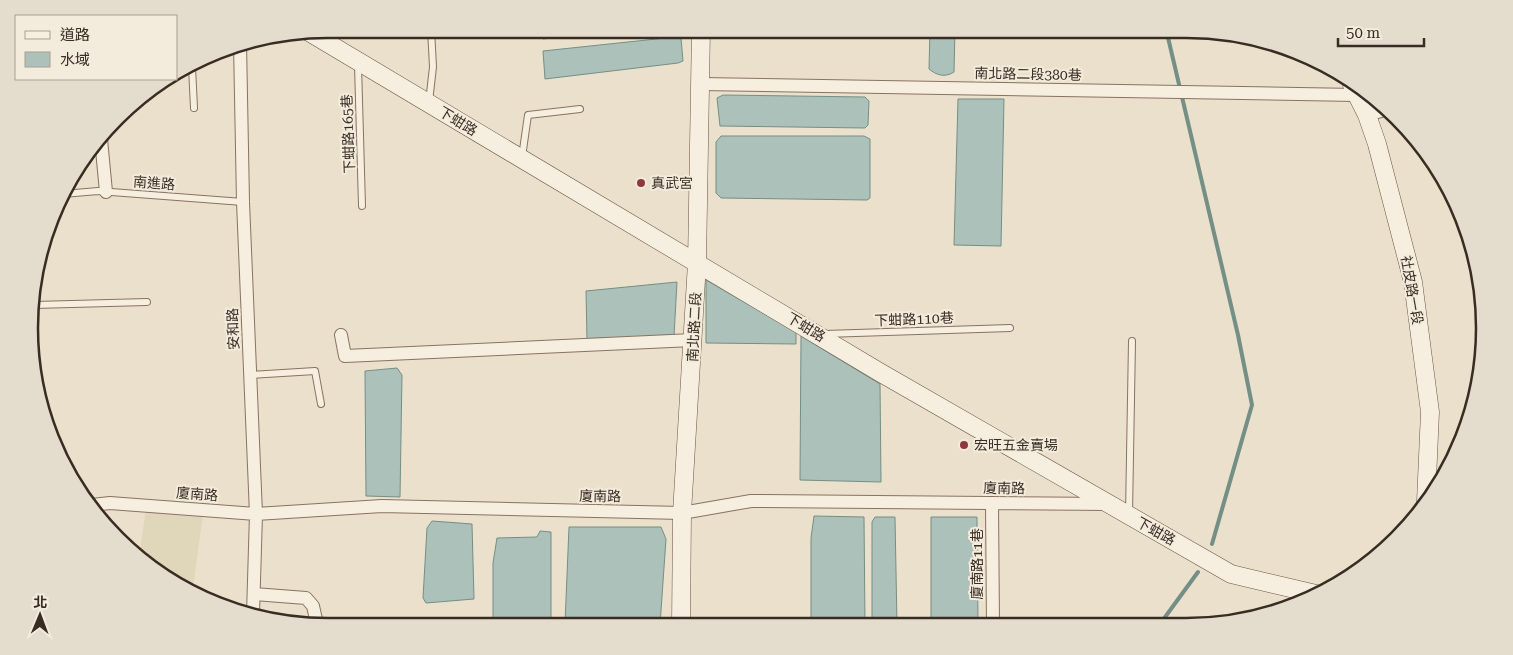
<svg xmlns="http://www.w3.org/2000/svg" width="1513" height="655" font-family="'Roboto Serif','Noto Sans TC',serif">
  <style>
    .farmland { fill: #e0d7ba }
    .water { fill: #acc1b9; stroke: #738f86 }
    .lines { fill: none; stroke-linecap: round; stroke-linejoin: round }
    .stream { stroke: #738f86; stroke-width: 4 }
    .lane-casing { stroke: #877361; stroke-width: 8 }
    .street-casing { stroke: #877361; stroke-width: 14 }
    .secondary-casing { stroke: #695444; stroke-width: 19 }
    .lane { stroke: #f6eedf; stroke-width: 6 }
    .street { stroke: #f6eedf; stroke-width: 12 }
    .secondary { stroke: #f6eedf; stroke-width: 18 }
    .poi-dot { fill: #90373f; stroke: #f3ebdb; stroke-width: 2 }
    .labels { text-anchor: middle; stroke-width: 4; stroke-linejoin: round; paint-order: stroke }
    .street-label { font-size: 14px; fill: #392c23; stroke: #f3ebdb }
    .poi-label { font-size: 14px; fill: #392c23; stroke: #f3ebdb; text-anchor: start }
    .rim { fill: none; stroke: #392c23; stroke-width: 2.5 }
  </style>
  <rect width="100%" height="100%" fill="#ebe0cc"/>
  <path class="farmland" d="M146,508L203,514L193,588L139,557Z"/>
  <path class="water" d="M541,29H586L582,34L543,39Z
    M930,29H955L954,72C945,78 936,75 929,69Z
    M675,37L681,38L683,61L678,63L545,79L543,51Z
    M723,95L865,97L869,101L868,125L865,128L720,126L717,98Z
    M958,99H1004L1001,246L954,245Z
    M721,136H864L870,139V198L867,200L721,198L716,193V142Z
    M706,280L796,332V344L706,343Z
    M677,282L674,336L587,340L586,291Z
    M801,336L880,384L881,482L800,480Z
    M397,368L402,375L400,497L366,496L365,371Z
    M814,516L864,517L865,625H811V538Z
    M875,517H895L897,625H872V522Z
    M931,517H977L978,624L931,625Z
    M432,521L472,524L474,599L426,603L423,598L427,528Z
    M569,527H661L666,539L660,625L565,624Z
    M540,531L551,532V626H493V563L497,538L537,537Z"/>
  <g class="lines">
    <path class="stream" d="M1166,29L1238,335L1252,405L1212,544
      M1160,624L1198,572"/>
    <g class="lane-casing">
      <path id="lane" d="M358,65L362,206
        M192,67L194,108
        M429,102L433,67L431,29
        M522,157L528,115L580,109
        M63,194L98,191L243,202
        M34,305L147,302
        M825,334L1010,328
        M250,375L315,371L321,404
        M1129,514L1132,341"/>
    </g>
    <g class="street-casing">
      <path id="street" d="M240,43L243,202L256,514L253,614
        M700,84L1356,95
        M1367,115L1388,109
        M101,139L106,192
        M341,335L345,356L693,340
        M992,503L993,624
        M92,505L110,503L256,514L382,506L682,513L751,501L1108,504
        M254,594L306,598L313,606L317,624"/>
    </g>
    <g class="secondary-casing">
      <path id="secondary" d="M309,32L881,373L1231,574L1316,594
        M1352,85L1367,115L1377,144L1413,282L1430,412L1426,502
        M681,625L682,513L697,263L701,29"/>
    </g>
    <use href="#lane" class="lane"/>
    <use href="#street" class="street"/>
    <use href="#secondary" class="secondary"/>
  </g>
  <g class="poi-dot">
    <circle cx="641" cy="183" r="5"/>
    <circle cx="964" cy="445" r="5"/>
  </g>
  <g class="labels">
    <g class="street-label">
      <text transform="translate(1028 74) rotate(1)" y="5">南北路二段380巷</text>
      <text transform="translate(458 121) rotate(31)" y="5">下蚶路</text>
      <text transform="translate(348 134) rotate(-92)" y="5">下蚶路165巷</text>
      <text transform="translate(154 183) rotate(4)" y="5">南進路</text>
      <text transform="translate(1412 290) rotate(80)" y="5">社皮路一段</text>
      <text transform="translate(914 319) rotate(-2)" y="5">下蚶路110巷</text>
      <text transform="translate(694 327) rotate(-87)" y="5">南北路二段</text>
      <text transform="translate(806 327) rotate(31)" y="5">下蚶路</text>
      <text transform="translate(233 329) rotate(-92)" y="5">安和路</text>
      <text transform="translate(1004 488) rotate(1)" y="5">廈南路</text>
      <text transform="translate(197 494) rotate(4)" y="5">廈南路</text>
      <text transform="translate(600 496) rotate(1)" y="5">廈南路</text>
      <text transform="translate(1156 531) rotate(29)" y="5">下蚶路</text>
      <text transform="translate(977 564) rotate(-90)" y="5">廈南路11巷</text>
    </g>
    <g class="poi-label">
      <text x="651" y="188">真武宮</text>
      <text x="974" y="450">宏旺五金賣場</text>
    </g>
  </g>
  <path d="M0 0H1513V655H0ZM328 38H1186A290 290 0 0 1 1476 328V328A290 290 0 0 1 1186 618H328A290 290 0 0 1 38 328V328A290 290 0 0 1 328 38Z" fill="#e4dccc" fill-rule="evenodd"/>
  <path class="rim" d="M328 38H1186A290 290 0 0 1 1476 328V328A290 290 0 0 1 1186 618H328A290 290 0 0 1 38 328V328A290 290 0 0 1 328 38Z"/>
  <rect x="15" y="15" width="162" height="65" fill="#f3ebdb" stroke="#a99f91"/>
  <rect x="25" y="31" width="25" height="8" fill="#f6eedf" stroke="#a99f91"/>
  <text x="60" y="40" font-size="15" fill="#392c23">道路</text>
  <rect x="25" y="52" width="25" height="15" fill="#acc1b9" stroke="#a99f91"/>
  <text x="60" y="65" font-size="15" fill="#392c23">水域</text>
  <g transform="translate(40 615) rotate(1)" stroke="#f3ebdb" stroke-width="4" paint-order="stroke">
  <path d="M0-4L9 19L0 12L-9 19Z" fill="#392c23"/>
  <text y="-8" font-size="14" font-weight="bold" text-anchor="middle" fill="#392c23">北</text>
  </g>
  <path d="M1338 38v8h86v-8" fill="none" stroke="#392c23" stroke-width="2.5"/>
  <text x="1346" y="38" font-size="15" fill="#392c23" stroke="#f3ebdb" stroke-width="4" paint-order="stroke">50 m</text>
</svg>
